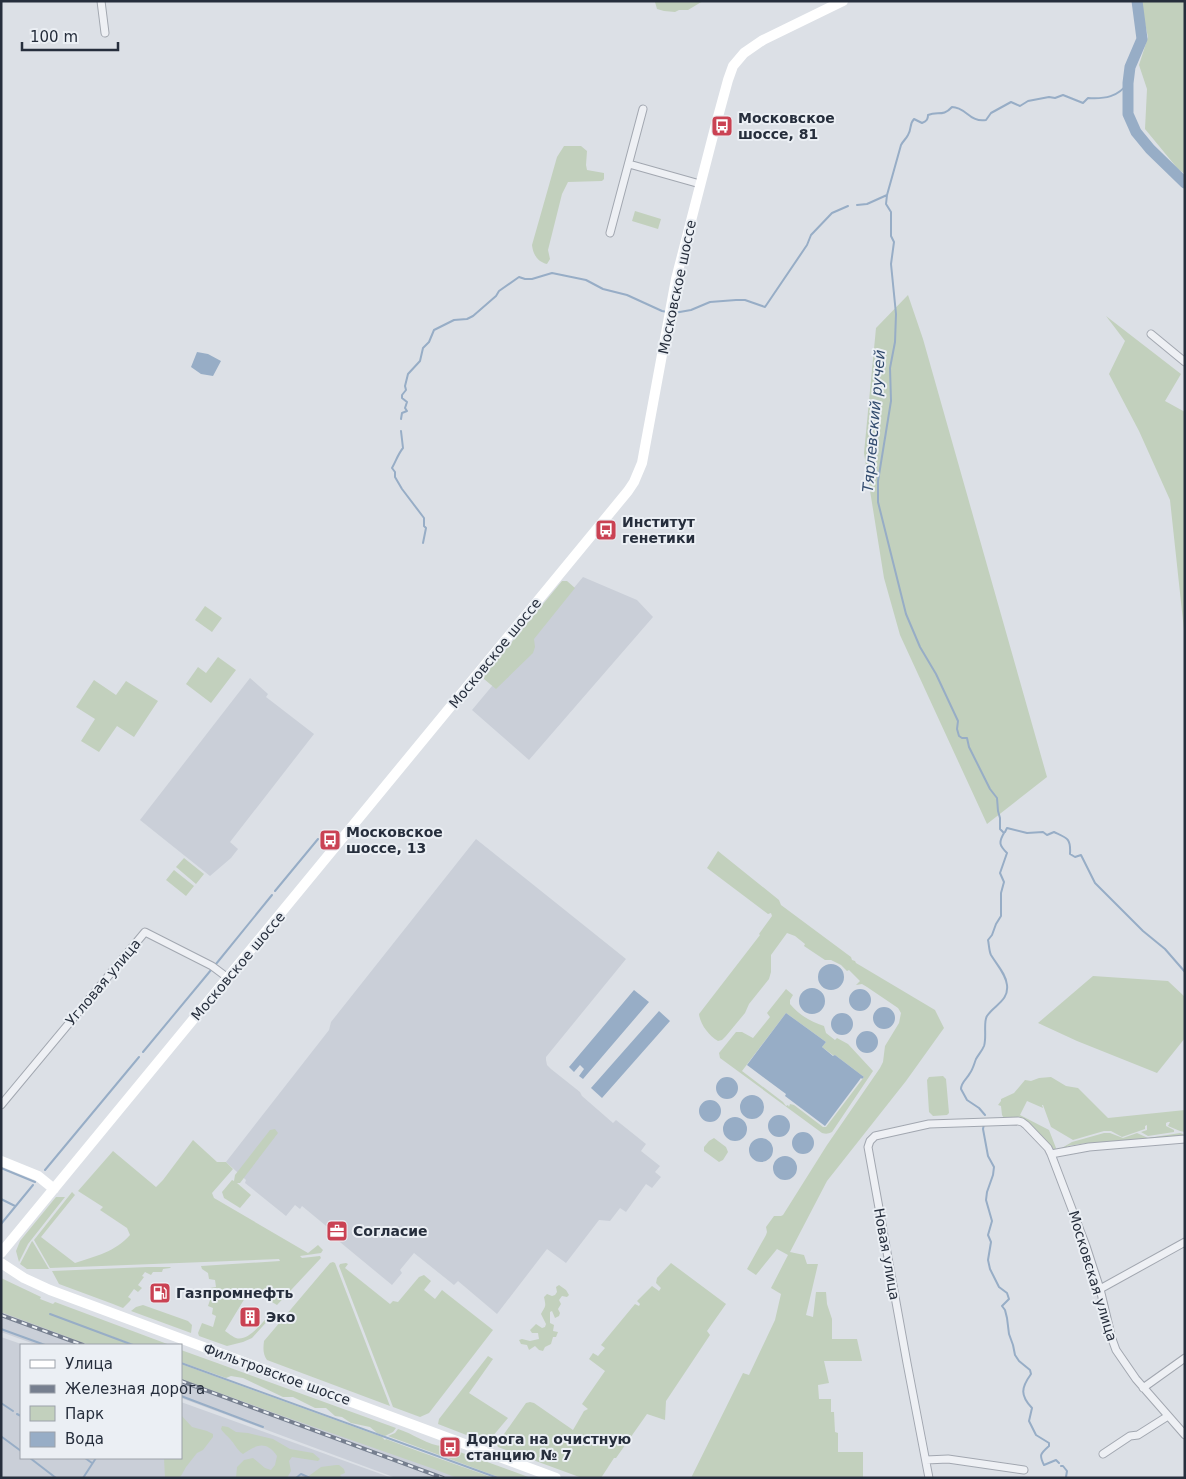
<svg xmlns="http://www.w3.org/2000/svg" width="1186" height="1479" font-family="'DejaVu Sans',sans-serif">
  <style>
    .built { fill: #cacfd8 }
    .green { fill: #c2d0bd; fill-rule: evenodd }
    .water { fill: #97adc6 }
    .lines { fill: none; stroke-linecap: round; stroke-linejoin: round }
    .stream { stroke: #97adc6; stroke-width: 2 }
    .river { stroke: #97adc6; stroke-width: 11 }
    .minor-casing { stroke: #a2a7b0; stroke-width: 9 }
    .minor { stroke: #eef0f4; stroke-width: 7 }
    .secondary { stroke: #fff; stroke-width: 10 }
    .rail-casing { stroke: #767f8f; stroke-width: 4 }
    .rail { stroke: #ebeff4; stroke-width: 2; stroke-dasharray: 5.5; stroke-linecap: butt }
    .labels { text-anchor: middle; stroke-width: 4; stroke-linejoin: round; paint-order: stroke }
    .poi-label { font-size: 14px; font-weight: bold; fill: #262e3c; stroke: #ebeff4; text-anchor: start }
    .street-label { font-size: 14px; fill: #262e3c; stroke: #ebeff4 }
    .water-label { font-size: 15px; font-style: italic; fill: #324b6e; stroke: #ebeff4 }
  </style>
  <rect width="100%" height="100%" fill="#dce0e6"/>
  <path class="built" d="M583,577L637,600L653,617L529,760L472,710Z
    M250,678L268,694L266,697L314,734L230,842L238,849L231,858L210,876L140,820Z
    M476,839L626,959L546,1057V1060L547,1065L551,1069L580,1092L582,1096L613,1123L616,1120L646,1144L641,1151L660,1166L655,1172L661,1177L652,1188L646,1184L626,1212L620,1208L610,1221L599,1220L566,1263L547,1249L497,1314L458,1281L454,1285L414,1253L400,1270L402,1273L392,1285L329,1233L331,1230L302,1206L300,1209L295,1205L286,1216L245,1183L246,1180L226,1162L329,1030L331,1022Z
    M1,1304L116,1345H37L1,1332Z
    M1,1337L24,1345H21V1458H181V1402L392,1478H1Z
    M181,1368L465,1478H396L181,1398Z"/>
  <path class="green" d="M656,1H703L688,10H679L675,12L664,11L657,9L655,2Z
    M1140,1H1185V174L1178,169L1145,129L1147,89L1139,65L1148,37Z
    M564,146H581L587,151L586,165L587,170L604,173V179L602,181L568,182L562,194L548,250L550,259L547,264C538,262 533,255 532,245L557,157Z
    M635,211L661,219L658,229L632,221Z
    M908,295L923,339L1047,777L987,824L900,635L884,578L864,453L876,328Z
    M1106,316L1181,374L1165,401L1185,412V630H1184L1170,500L1139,431L1109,374L1125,341Z
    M562,581H567L575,588L534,639L535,647L533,653L496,689L484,679V676Z
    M205,606L222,618L212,632L195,620Z
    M218,657L236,670L211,703L186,684L198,667L206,673Z
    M94,680L116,695L126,681L158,701L134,737L117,726L99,752L81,741L95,719L76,707Z
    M718,851L779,900L781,905L851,957L852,960L855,961L856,963L935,1010L944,1028L906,1081L827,1181L790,1252L804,1255L807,1264H818L806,1315L813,1317L816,1292H826L827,1304L832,1319V1339H857L862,1361H824L829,1383L818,1385L819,1399H831V1412H834L835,1432L838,1433V1452H863V1478H691L743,1373L749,1375L775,1320L781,1294L771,1288L788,1255L777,1249L756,1275L747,1269L766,1235L767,1232L766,1227L774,1216H781L783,1215L827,1145L880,1068L883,1062L885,1046L899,1023L901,1013L898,1008L867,987L862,984L856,985L860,981L849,970L847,971L841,965L831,960H825L804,946L805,944L795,936L787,933L771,955V972L769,979L749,1004L745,1013L726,1036L722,1040L718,1041C709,1036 700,1024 699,1014L760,935L759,934L772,916L771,913L768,914L707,868Z
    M184,858L204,874L196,884L176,867Z
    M174,870L194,886L186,896L166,880Z
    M1093,976L1168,981L1185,997V1038L1157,1073L1077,1041L1038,1023Z
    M786,989L793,995L790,1000V1004C799,1015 811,1022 824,1026L826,1033L835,1040L837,1038L848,1044L873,1071L832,1132C828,1134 826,1134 822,1133L720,1058L719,1053L736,1032H742L753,1038L770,1017L767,1013ZM786,1013L826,1042L822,1047L834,1056L835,1055L864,1077L826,1127H823L794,1105L790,1104L789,1107L788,1105L786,1106L783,1102L742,1071Z
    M943,1076L946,1079L949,1113L947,1115L933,1116L929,1112L927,1080L929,1077Z
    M1051,1077L1066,1086L1078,1088L1108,1118L1185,1110V1132L1180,1131L1168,1126L1170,1122H1168L1166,1123V1126L1174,1130V1132L1148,1136L1141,1132L1147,1130V1125L1145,1126V1129L1122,1137L1111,1131H1104L1073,1140L1051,1127L1043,1105H1042L1043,1108L1027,1101L1020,1115L1049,1130L1056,1148L1055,1150L1048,1144L1027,1122L1005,1120L1002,1115L1001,1106L998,1105L1001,1101V1099L1014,1093L1025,1080L1031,1081L1039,1078Z
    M275,1129L278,1133L240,1183H237L251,1195L240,1208L224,1198L222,1192L232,1180L234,1181L235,1175L270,1130Z
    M1104,1133H1110L1123,1138L1137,1133L1148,1138L1180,1133L1183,1134V1137L1088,1145L1087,1143L1067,1146V1148L1060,1150V1149L1072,1142Z
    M714,1138L726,1147L728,1152L723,1160L719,1162L704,1151V1147L709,1141Z
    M193,1140L217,1162H226L233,1169L212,1193L214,1198L308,1253L318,1245L323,1250L321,1253L300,1256L302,1258L320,1256L321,1258L277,1305L253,1291L248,1293L225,1331C228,1333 233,1337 236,1338C248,1342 263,1322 270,1314L272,1316L252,1338L243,1342L227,1346L199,1336L198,1333L202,1323L213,1327L216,1316L212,1314L213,1308L208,1306L211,1297L210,1288L216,1287L215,1280L209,1279L208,1273L202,1269L201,1266L280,1261L279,1259L50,1268L34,1240L72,1192L75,1195L41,1237L75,1263C96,1256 115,1252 130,1235L127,1228L100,1210L103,1207L78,1191L113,1151L156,1187L163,1180Z
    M56,1197H65L28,1244L19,1262L16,1251L20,1241Z
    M32,1241L33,1242L49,1269H27L20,1264Z
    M333,1262L335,1263L390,1406L267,1360C263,1354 263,1349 264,1341L330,1263Z
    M346,1263L348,1264L345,1268L390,1304L393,1301L398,1302L419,1277L424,1275L431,1281L424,1290L435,1299L442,1290L493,1330L429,1413L420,1417L393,1407L339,1266L340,1264Z
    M671,1263L726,1304L707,1331L710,1335L666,1401L665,1420L647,1414L616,1458H614L601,1478H582L498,1447L497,1444L526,1403L530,1402L534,1403L573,1430L584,1411L588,1409L582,1404L605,1371L589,1359L593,1353L598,1356L605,1348L601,1345L635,1304L639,1306L640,1304L637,1301L652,1286L659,1291L661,1288L656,1283L657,1278Z
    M148,1267H171L170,1268L163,1269L162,1272H153L151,1275L145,1272L142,1276L144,1277L138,1285L142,1288L138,1292L134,1289L128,1297L131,1299L130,1301L123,1308L113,1304L59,1284L52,1271Z
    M1,1278L41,1297L40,1299L53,1304L55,1302L170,1345H135L102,1333L131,1345H89L1,1312Z
    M559,1285L566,1290L569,1295L567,1297L562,1296L559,1300L561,1304L558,1309L560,1313L559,1316L555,1318L552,1311L550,1312V1323L554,1325L553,1331L558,1332L556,1337H553L551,1344L545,1347L543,1351L539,1350L535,1346L529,1350L527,1345L521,1344L519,1340L522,1339L530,1341L539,1339L538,1333H532L530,1330L536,1324L542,1328L545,1327L546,1324L541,1314C546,1305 546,1307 544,1297L547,1294L552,1296L555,1295L557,1292L556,1287Z
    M143,1305L188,1321L192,1325L191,1333L131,1311L136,1307Z
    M181,1350C253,1376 324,1402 396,1428L393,1432L385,1436L377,1433L370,1427L351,1423L342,1417L335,1416L326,1408H315L293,1397H283L243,1378L231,1376L226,1378L181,1362Z
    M488,1356L493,1359L469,1393L508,1418L487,1443L438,1424L439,1419Z
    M181,1364L382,1437L385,1440L386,1439L418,1451L494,1478H457L434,1469L277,1414L181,1379Z
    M181,1415L192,1427L207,1431L213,1434V1437L203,1450L197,1453L186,1467L181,1476L178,1478H165L164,1458H181Z
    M222,1426L228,1427L236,1432L248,1433L273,1439L290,1449L313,1453L320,1459L318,1461L292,1457L289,1461L291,1471L287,1478H236L237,1467L244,1460L253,1458L265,1468L271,1470L275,1465L277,1456C266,1440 256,1445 243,1454C236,1449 235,1444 230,1439C227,1435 224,1434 221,1429Z
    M398,1429C412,1433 429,1446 443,1446V1448L456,1453L457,1451L531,1478H501L388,1436L395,1433Z
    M336,1465H339L344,1469L345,1473L340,1475L343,1478H306L321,1467Z"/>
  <path class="water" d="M197,352L208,354L221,361L213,376L201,374L191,367Z
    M818 977a13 13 0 1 1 26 0a13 13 0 1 1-26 0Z
    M799 1001a13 13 0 1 1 26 0a13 13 0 1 1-26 0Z
    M849 1000a11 11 0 1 1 22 0a11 11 0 1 1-22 0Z
    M634,990L649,1002L583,1079L579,1076L584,1069L580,1065L574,1072L569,1067Z
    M873 1018a11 11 0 1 1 22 0a11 11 0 1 1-22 0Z
    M659,1011L670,1021L602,1098L591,1088Z
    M831 1024a11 11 0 1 1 22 0a11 11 0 1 1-22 0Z
    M786,1013L826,1042L822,1047L833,1056L835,1055L864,1077L862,1079L861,1078L825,1126L785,1096L786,1094L747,1065Z
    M856 1042a11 11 0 1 1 22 0a11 11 0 1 1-22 0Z
    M716 1088a11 11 0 1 1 22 0a11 11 0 1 1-22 0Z
    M740 1107a12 12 0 1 1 24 0a12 12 0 1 1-24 0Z
    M699 1111a11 11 0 1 1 22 0a11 11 0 1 1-22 0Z
    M768 1126a11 11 0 1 1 22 0a11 11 0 1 1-22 0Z
    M723 1129a12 12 0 1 1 24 0a12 12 0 1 1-24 0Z
    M792 1143a11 11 0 1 1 22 0a11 11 0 1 1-22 0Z
    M749 1150a12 12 0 1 1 24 0a12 12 0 1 1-24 0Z
    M773 1168a12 12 0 1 1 24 0a12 12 0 1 1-24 0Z"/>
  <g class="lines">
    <path class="stream" d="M857,205L867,204L887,195
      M674,313L691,310L710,302L736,300H745L765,307L807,245L811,235L832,213L848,206
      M401,419L402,413L407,411L405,408L407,402L402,398V395L406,390L405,386L408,374L420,361L423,348L429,342L434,330L454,320L467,319L473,316L496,296L499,291L519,277L525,279H532L552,273L586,280L603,289L627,295L662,311L667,312
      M401,431L403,448C398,454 396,461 392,468L395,472V477L402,489L424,518V526L426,528L423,543
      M1005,832L1007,828L1027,833L1043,832L1047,835L1054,832C1067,838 1071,838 1070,854L1075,857L1081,855L1095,883L1143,931L1165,949L1185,972
      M275,891L318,839
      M216,964L272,895
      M143,1052L211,970
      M985,1115L979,1108L967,1100L961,1089C961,1082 967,1079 970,1073C973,1069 974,1064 976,1059C978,1055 982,1051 984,1046C987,1037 983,1022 987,1016C994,1005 1009,1001 1007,985C1006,974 997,965 991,955C989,951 989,944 988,940L992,935L996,924L1001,916V893L1004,882L1000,873L1007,853C1000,846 998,843 1004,833L1000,829V818L998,811L997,798L990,789L969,747L967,738H962L959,736L957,729L958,721L936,674L920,647L906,614L878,502V481L891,401L890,368L895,342L896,314L891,264L894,242L891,236V212L886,204L887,195L901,145C903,141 906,139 908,135C912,129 909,124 914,119L922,123C927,121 928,119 928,115C938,111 943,117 952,107C966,107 970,123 986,120L991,113L1011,102L1020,106L1028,101L1049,97L1055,98L1063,95L1083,103L1088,98C1105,99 1118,97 1128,83
      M984,1124L983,1129L988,1156L994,1167L993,1175L987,1192L986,1200L992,1221L988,1235L991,1242L988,1260L990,1269L999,1287L1007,1293L1009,1299L1002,1306L1005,1310L1007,1318L1009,1334L1013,1345L1015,1355L1019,1361L1030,1370L1031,1374C1021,1388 1020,1395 1032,1408L1029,1421L1036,1435L1049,1443V1446C1040,1454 1039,1455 1044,1465L1056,1460L1059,1463
      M1,1168L35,1182
      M45,1170L139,1057
      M1,1199L15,1206
      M1,1224L33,1185
      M50,1314L133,1345
      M1,1329L45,1345
      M181,1363L498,1478
      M181,1396L263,1427
      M1,1403L13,1411
      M17,1414L21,1416
      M2,1437L21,1451
      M30,1458L56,1478
      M85,1458L92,1463
      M1061,1466H1063L1067,1471L1066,1477L1067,1478
      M83,1478L96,1458
      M296,1478L301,1474L310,1478"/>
    <path class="river" d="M1137,1L1142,39L1130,67L1128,83V114L1136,132L1150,149L1185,183"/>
    <g class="minor-casing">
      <path id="minor" d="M101,1L105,33
        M629,164L700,184
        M610,233L643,109
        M1151,334L1185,362
        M1,1105L145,932L212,966L228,978
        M1051,1154L1089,1147L1185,1139
        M1100,1289L1185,1242
        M1143,1388L1185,1358
        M1103,1454L1130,1436L1138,1435L1168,1416
        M926,1460L948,1459L1024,1470
        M929,1478L907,1363L868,1147L870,1141L875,1136L929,1124L1018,1121L1022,1122L1026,1125L1048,1148L1051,1154L1086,1246L1100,1289L1112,1339L1116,1350L1136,1379L1185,1435"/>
    </g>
    <use href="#minor" class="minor"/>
    <path class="secondary" d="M1,1161L38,1176L54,1189
      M1,1253L628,491L634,482L642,463L676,279L716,124L728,80L733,66L744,53L763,40L843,1
      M1,1263L24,1278L50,1290L556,1478"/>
    <g class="rail-casing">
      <path id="rail" d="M1,1315L83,1345
        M181,1381L443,1478"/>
    </g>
    <use href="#rail" class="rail"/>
  </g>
  <defs>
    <g id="bus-square" transform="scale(1.125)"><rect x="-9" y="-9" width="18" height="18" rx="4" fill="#ca4253" stroke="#ebeff4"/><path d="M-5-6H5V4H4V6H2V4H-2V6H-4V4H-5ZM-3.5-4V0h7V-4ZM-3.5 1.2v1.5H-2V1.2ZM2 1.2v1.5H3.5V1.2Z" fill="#fff"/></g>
    <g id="office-square" transform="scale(1.125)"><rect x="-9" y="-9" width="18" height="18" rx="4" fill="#ca4253" stroke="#ebeff4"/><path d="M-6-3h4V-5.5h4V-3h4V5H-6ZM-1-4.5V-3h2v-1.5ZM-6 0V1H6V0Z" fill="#fff"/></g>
    <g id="fuel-square" transform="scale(1.125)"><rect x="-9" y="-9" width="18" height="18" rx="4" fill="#ca4253" stroke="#ebeff4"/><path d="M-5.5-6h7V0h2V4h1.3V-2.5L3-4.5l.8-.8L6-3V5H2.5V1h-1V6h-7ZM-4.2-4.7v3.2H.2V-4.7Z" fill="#fff"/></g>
    <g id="building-square" transform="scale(1.125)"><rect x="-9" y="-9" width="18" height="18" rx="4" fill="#ca4253" stroke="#ebeff4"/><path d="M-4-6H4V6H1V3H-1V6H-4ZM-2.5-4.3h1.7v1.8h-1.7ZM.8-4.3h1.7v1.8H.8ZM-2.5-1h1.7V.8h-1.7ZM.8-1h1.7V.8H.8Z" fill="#fff"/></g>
  </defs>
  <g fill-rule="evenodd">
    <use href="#bus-square" x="722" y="126"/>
    <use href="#bus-square" x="606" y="530"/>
    <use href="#bus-square" x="330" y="840"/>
    <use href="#office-square" x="337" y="1231"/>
    <use href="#fuel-square" x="160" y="1293"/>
    <use href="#building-square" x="250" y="1317"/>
    <use href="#bus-square" x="450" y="1447"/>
  </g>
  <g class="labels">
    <g class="poi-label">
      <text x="738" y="123">Московское<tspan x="738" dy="16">шоссе, 81</tspan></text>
      <text x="622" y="527">Институт<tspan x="622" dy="16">генетики</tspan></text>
      <text x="346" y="837">Московское<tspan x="346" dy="16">шоссе, 13</tspan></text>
      <text x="353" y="1236">Согласие</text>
      <text x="176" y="1298">Газпромнефть</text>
      <text x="266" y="1322">Эко</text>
      <text x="466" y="1444">Дорога на очистную<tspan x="466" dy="16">станцию № 7</tspan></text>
    </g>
    <g class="street-label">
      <text transform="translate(677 287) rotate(-78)" y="5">Московское шоссе</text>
      <text transform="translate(495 653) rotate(-51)" y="5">Московское шоссе</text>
      <text transform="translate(238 966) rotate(-50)" y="5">Московское шоссе</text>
      <text transform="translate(103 982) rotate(-50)" y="5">Угловая улица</text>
      <text transform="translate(887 1254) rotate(80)" y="5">Новая улица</text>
      <text transform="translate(1093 1276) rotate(73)" y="5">Московская улица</text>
      <text transform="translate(277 1374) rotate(20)" y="5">Фильтровское шоссе</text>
    </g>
    <g class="water-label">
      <text transform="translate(874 421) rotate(-85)" y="5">Тярлевский ручей</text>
    </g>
  </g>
  <rect width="1186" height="1479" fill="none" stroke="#262e3c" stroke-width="5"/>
  <rect x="20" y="1344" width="162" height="115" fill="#ebeff4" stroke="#9ca2aa"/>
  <rect x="30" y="1360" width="25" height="8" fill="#ffffff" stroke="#9ca2aa"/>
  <text x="65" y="1369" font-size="15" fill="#262e3c">Улица</text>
  <rect x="30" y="1385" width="25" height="8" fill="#767f8f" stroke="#9ca2aa"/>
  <text x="65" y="1394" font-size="15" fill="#262e3c">Железная дорога</text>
  <rect x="30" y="1406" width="25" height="15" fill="#c2d0bd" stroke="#9ca2aa"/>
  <text x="65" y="1419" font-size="15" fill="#262e3c">Парк</text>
  <rect x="30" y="1432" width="25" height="15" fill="#97adc6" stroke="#9ca2aa"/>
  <text x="65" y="1444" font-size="15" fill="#262e3c">Вода</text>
  <path d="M22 42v8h96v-8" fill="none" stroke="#262e3c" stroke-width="2.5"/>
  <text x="30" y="42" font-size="15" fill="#262e3c" stroke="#ebeff4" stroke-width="4" paint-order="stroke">100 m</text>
</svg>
